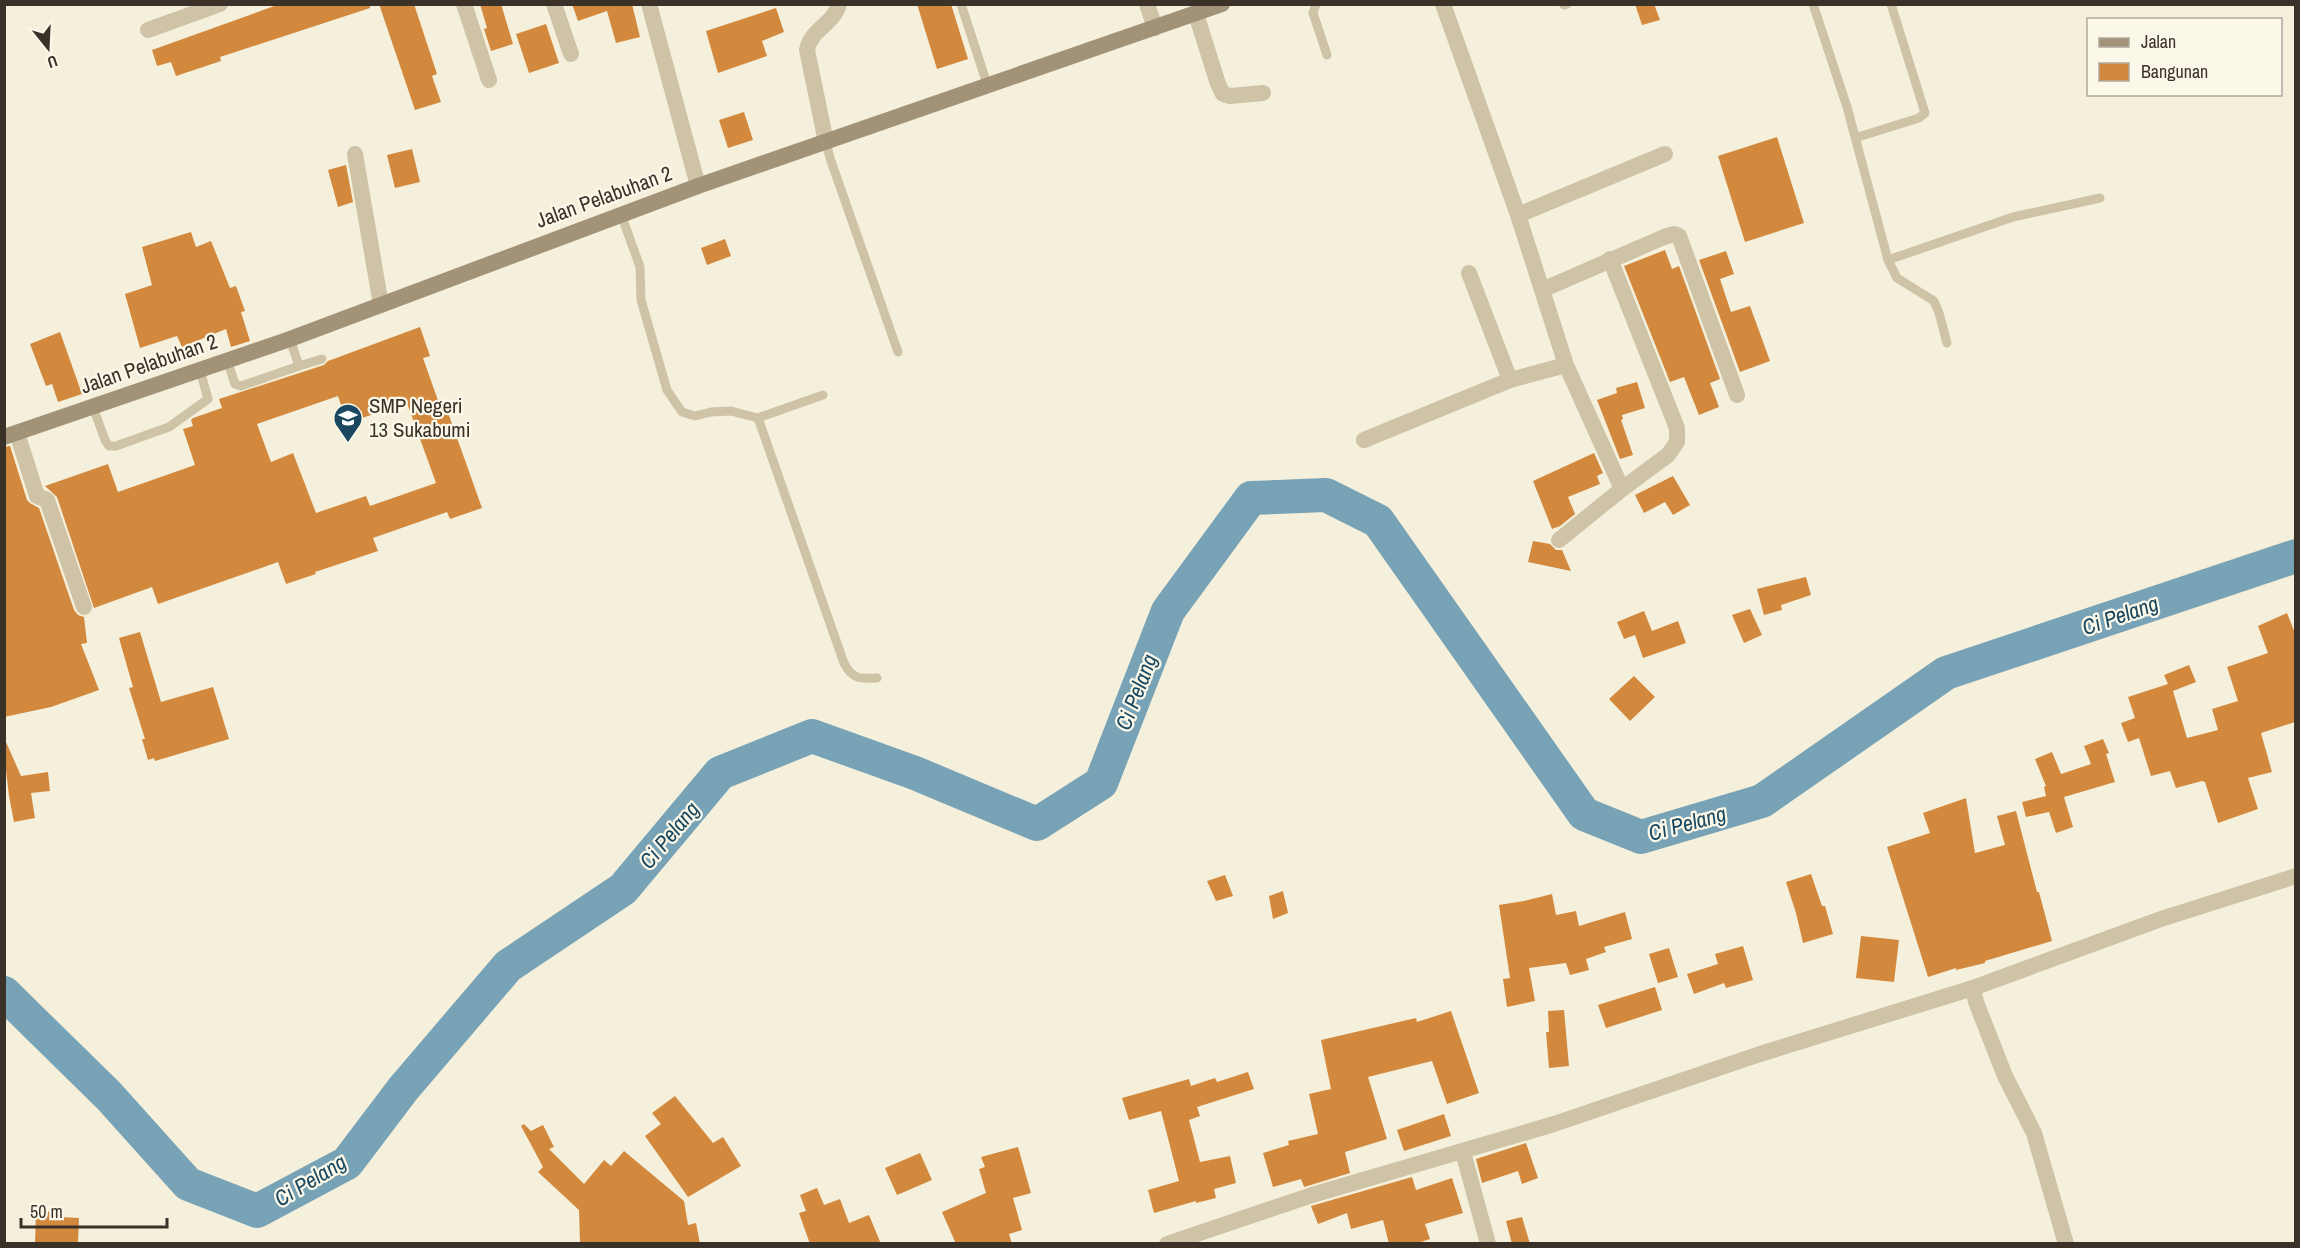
<svg xmlns="http://www.w3.org/2000/svg" width="2300" height="1248" font-family="'Archivo Narrow',sans-serif">
  <style>
    .lines { fill: none; stroke-linecap: round; stroke-linejoin: round }
    .river { stroke: #78a2b5; stroke-width: 34 }
    .building { fill: #d2893d; fill-rule: evenodd }
    .service { stroke: #cec3a7; stroke-width: 9 }
    .minor { stroke: #cec3a7; stroke-width: 16 }
    .tertiary { stroke: #cec3a7; stroke-width: 16 }
    .secondary { stroke: #a29378; stroke-width: 16 }
    .labels { text-anchor: middle; stroke-width: 4.5; stroke-linejoin: round; paint-order: stroke }
    .street-label { font-size: 21px; fill: #3a3228; stroke: #fcf8e9 }
    .poi-label { font-size: 21px; fill: #3a3228; stroke: #fcf8e9; text-anchor: start }
    .water-label { font-size: 22px; font-style: italic; fill: #194860; stroke: #fcf8e9 }
  </style>
  <rect width="100%" height="100%" fill="#f5f0dc"/>
  <g class="lines">
    <path class="river" d="M4,993L109,1096L188,1184L257,1211L347,1163L403,1089L508,966L623,889L720,773L812,736L915,773L1037,824L1101,783L1168,611L1251,498L1326,495L1378,521L1584,814L1641,837L1762,801L1946,673L2296,556"/>
  </g>
  <path class="building" d="M280,4H370V8L220,57L221,61L176,76L171,62L157,66L152,50Z
    M379,4H414L437,74L432,76L441,102L415,110Z
    M480,4H501L513,44L491,51L484,29L487,28Z
    M572,4H632L640,37L616,43L607,11L578,21Z
    M917,4H951L968,59L937,69Z
    M1635,4H1654L1660,20L1642,25Z
    M776,8L784,32L762,41L767,56L718,73L706,31Z
    M546,24L559,63L529,73L516,34Z
    M744,112L753,140L728,148L719,120Z
    M1777,137L1804,223L1745,242L1718,156Z
    M412,149L420,182L395,188L387,155Z
    M346,165L353,202L338,207L328,170Z
    M191,232L196,247L211,241L230,288L236,286L245,311L241,312L250,341L231,347L226,329L182,347L177,336L140,348L125,294L152,285L142,247Z
    M725,239L731,256L707,265L701,248Z
    M1665,250L1672,269L1679,266L1720,379L1710,383L1719,407L1699,415L1684,377L1670,382L1624,266Z
    M1726,251L1734,274L1720,279L1731,312L1750,306L1770,361L1740,372L1699,260Z
    M420,327L430,356L423,358L441,409L446,407L482,508L450,519L447,512L373,538L378,551L315,572L316,574L286,584L278,562L158,604L152,587L94,608L57,497L45,486L108,464L118,492L195,465L183,429L193,426L191,420L193,418L222,408L219,399L324,365L328,361ZM338,396L347,423L407,403L436,483L370,506L366,496L316,513L293,453L271,462L257,424Z
    M60,332L82,394L58,402L52,384L46,386L30,344Z
    M1637,382L1645,408L1622,415L1623,419L1621,420L1633,455L1620,459L1597,400L1617,393L1616,388Z
    M10,446L27,500L30,503L39,508L74,610L78,615L84,617L87,643L81,644L99,690L51,707L4,717V447Z
    M1594,453L1603,473L1597,476L1600,484L1568,497L1575,514L1560,526L1552,529L1533,481Z
    M1673,476L1690,505L1673,515L1665,502L1644,513L1635,495Z
    M1533,541L1550,544L1556,550H1562L1571,571L1528,562Z
    M1806,577L1811,595L1781,605L1782,610L1764,615L1757,589Z
    M1750,609L1762,635L1744,643L1732,615Z
    M1644,611L1652,631L1678,621L1686,643L1643,658L1635,635L1624,639L1617,622Z
    M2287,613L2295,633V722L2261,733L2272,772L2248,778L2258,809L2218,823L2205,782L2202,781L2176,788L2170,771L2151,776L2139,738L2128,742L2121,723L2135,718L2128,697L2168,684L2164,675L2189,665L2196,682L2173,691L2187,738L2218,730L2212,709L2238,701L2227,667L2268,653L2258,626Z
    M140,632L161,702L213,687L229,739L155,761L154,758L148,760L142,739H145L129,688L133,687L119,638Z
    M1634,676L1655,697L1630,721L1609,699Z
    M2103,739L2109,753L2106,754L2115,782L2064,797L2073,827L2056,833L2049,812L2026,817L2022,802L2046,796L2044,787L2046,786L2035,759L2052,752L2061,774L2091,764L2084,746Z
    M6,742L21,776L48,772L50,791L31,793L35,818L14,822L9,796L4,753Z
    M1966,798L1975,853L2005,845L1997,816L2016,811L2037,892H2039L2052,941L1985,961V963L1956,970V968L1928,977L1887,847L1930,833L1923,813Z
    M1811,874L1822,906H1825L1833,934L1803,943L1796,913L1786,882Z
    M1225,875L1233,896L1216,901L1207,881Z
    M1283,891L1288,913L1273,919L1269,896Z
    M1552,894L1556,915L1576,911L1579,926L1625,912L1632,939L1604,947L1606,952L1586,959L1589,970L1570,975L1566,963L1529,968L1535,1001L1507,1007L1503,979L1510,978L1499,905L1524,901Z
    M1861,936L1899,940L1894,982L1856,978Z
    M1743,946L1753,980L1726,988L1724,983L1694,994L1687,974L1718,964L1715,954Z
    M1669,948L1678,977L1658,983L1649,954Z
    M1655,987L1662,1010L1606,1028L1598,1005Z
    M1564,1010L1569,1066L1549,1068L1546,1032H1549L1548,1011Z
    M1451,1011L1479,1093L1447,1104L1432,1061L1368,1077L1387,1139L1345,1152L1350,1173L1304,1187L1301,1179L1273,1187L1263,1153L1289,1145L1288,1141L1318,1134L1309,1094L1331,1089L1321,1040L1416,1018L1417,1022Z
    M1248,1072L1254,1089L1197,1107L1200,1116L1189,1120L1200,1162L1230,1156L1236,1183L1214,1189L1216,1198L1196,1203V1201L1154,1213L1148,1190L1179,1181L1161,1111L1129,1120L1122,1098L1189,1079L1191,1086L1215,1078L1217,1082Z
    M675,1096L713,1143L723,1137L741,1166L688,1197L645,1136L661,1124L652,1113Z
    M1444,1114L1451,1136L1404,1151L1397,1130Z
    M524,1124L531,1131L543,1125L554,1147L549,1149L584,1184L604,1160L611,1166L624,1151L684,1201L688,1225L696,1223L700,1244H580L579,1210L538,1172L543,1167L521,1126Z
    M1526,1143L1538,1178L1522,1184L1518,1171L1482,1183L1476,1159Z
    M1018,1147L1031,1193L1013,1198L1022,1230L1009,1234L1012,1244H956L942,1212L986,1193L979,1169L985,1167L981,1157Z
    M920,1153L932,1180L897,1195L885,1168Z
    M1412,1177L1416,1190L1452,1178L1463,1213L1425,1224L1430,1239L1415,1244H1389L1383,1220L1351,1229L1347,1213L1318,1224L1311,1206Z
    M817,1188L824,1205L840,1199L849,1223L869,1215L881,1244H810L799,1213L806,1211L800,1195Z
    M36,1211L60,1212V1217L79,1218L78,1244H35Z
    M1522,1217L1530,1244H1512L1506,1221Z"/>
  <g class="lines">
    <path class="service" d="M961,4L988,87
      M1316,4L1313,13L1327,55
      M1813,4L1847,107L1888,260L1897,278L1934,301L1939,313L1947,343
      M1564,5L1567,4
      M1855,138L1919,118L1925,113L1891,4
      M826,142L830,158L898,352
      M621,214L640,267L641,300L667,390L682,412L695,416L711,412L731,411L758,418L823,395
      M1888,260L2013,217L2100,198
      M227,360L235,384L241,386L299,366L290,339
      M299,366L322,359
      M93,407L105,440L109,446H116L169,427L208,399L200,370
      M758,418L844,663C852,679 860,679 877,678"/>
    <path class="minor" d="M464,4L489,80
      M554,4L571,54
      M649,4L698,186
      M1147,4L1155,28
      M1196,14L1218,84L1223,94L1230,96L1263,93
      M148,30L220,4
      M826,142L807,50C810,30 834,24 839,4
      M355,154L381,305
      M1518,215L1665,154
      M1469,273L1510,380
      M1542,290L1664,237L1674,234L1679,236L1737,395
      M1566,365L1622,489
      M17,433L37,496L47,500L84,607
      M1364,440L1510,380L1566,365L1518,215L1443,4
      M1559,540L1622,489L1668,455L1677,442V428L1610,259
      M1973,988L1976,1002L2005,1076L2034,1133L2066,1244
      M1463,1152L1488,1244"/>
    <path class="tertiary" d="M1167,1244L1312,1195L1554,1124L1760,1054L1973,988L2161,919L2296,876"/>
    <path class="secondary" d="M4,437L290,339L698,186L1222,4"/>
  </g>
  <defs>
    <g id="school-pin" transform="scale(1.5)"><path d="M0 17L-7.5 6A9.5 9.5 0 1 1 7.5 6Z" fill="#194860" stroke="#fcf8e9"/><path d="M0-5L7-2L0 1L-7-2ZM-4 1L0 2.5L4 1V4Q0 6-4 4Z" fill="#fff"/></g>
  </defs>
  <g fill-rule="evenodd">
    <use href="#school-pin" x="348" y="418"/>
  </g>
  <g class="labels">
    <g class="street-label">
      <text transform="translate(604 197) rotate(-20)" y="7">Jalan Pelabuhan 2</text>
      <text transform="translate(149 364) rotate(-19)" y="7">Jalan Pelabuhan 2</text>
    </g>
    <g class="poi-label">
      <text x="369" y="413">SMP Negeri<tspan x="369" dy="24">13 Sukabumi</tspan></text>
    </g>
    <g class="water-label">
      <text transform="translate(2120 615) rotate(-19)" y="8">Ci Pelang</text>
      <text transform="translate(1136 692) rotate(-69)" y="8">Ci Pelang</text>
      <text transform="translate(1687 823) rotate(-15)" y="8">Ci Pelang</text>
      <text transform="translate(669 835) rotate(-50)" y="8">Ci Pelang</text>
      <text transform="translate(310 1180) rotate(-31)" y="8">Ci Pelang</text>
    </g>
  </g>
  <rect width="2300" height="1248" fill="none" stroke="#3a3228" stroke-width="12"/>
  <rect x="2087" y="18" width="195" height="78" fill="#fcf8e9" stroke="#aea99c" stroke-width="1.5"/>
  <rect x="2099" y="38" width="30" height="9" fill="#a29378" stroke="#aea99c" stroke-width="1.5"/>
  <text x="2141" y="48" font-size="18" fill="#3a3228">Jalan</text>
  <rect x="2099" y="63" width="30" height="18" fill="#d2893d" stroke="#aea99c" stroke-width="1.5"/>
  <text x="2141" y="78" font-size="18" fill="#3a3228">Bangunan</text>
  <g transform="translate(48 48) rotate(162)" stroke="#fcf8e9" stroke-width="4.5" paint-order="stroke">
  <path d="M0-4.5L10 22L0 15L-10 22Z" fill="#3a3228"/>
  <text y="-9" font-size="16" font-weight="bold" text-anchor="middle" fill="#3a3228">U</text>
  </g>
  <path d="M21 1218v9h146v-9" fill="none" stroke="#3a3228" stroke-width="3"/>
  <text x="30" y="1218" font-size="18" fill="#3a3228" stroke="#fcf8e9" stroke-width="4.5" paint-order="stroke">50 m</text>
</svg>
